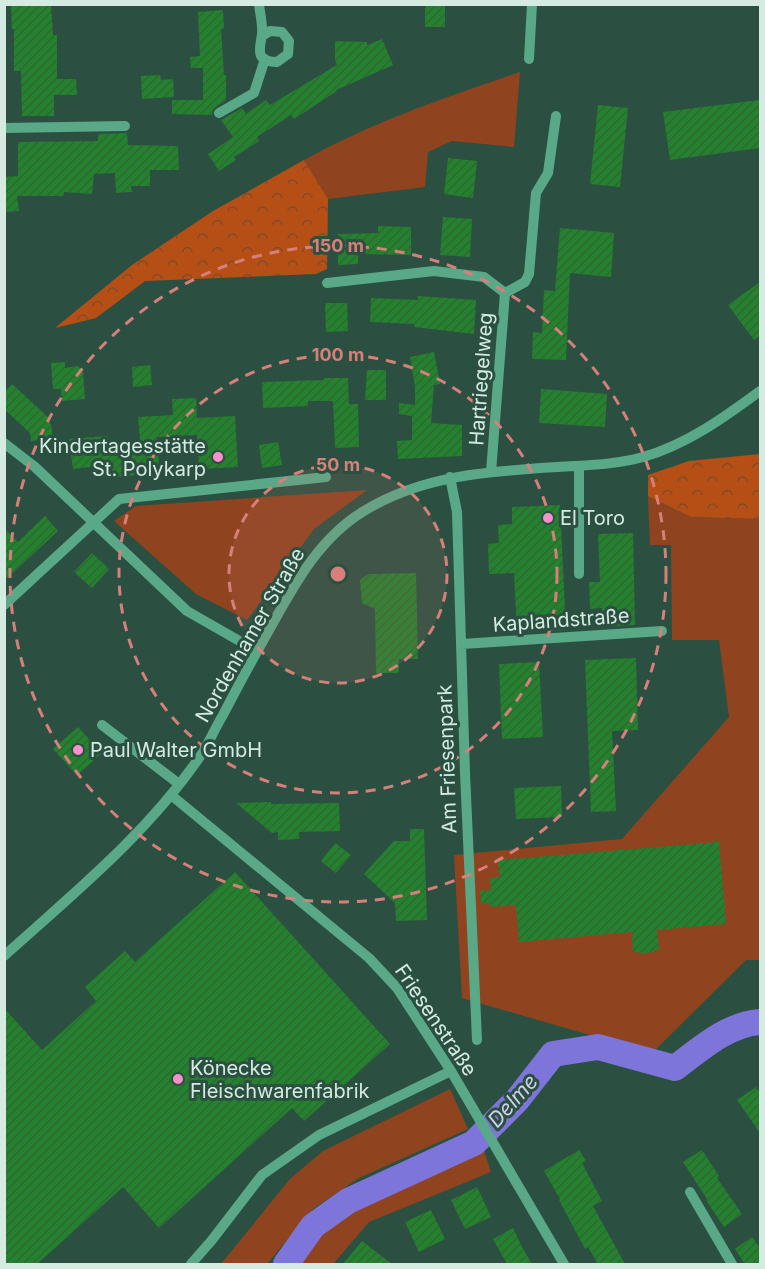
<svg xmlns="http://www.w3.org/2000/svg" width="765" height="1269" font-family="Inter,sans-serif">
  <style>
    .grass { fill: #8f441f }
    .forest { fill: url(#forest-crowns) }
    .lines { fill: none; stroke-linecap: round; stroke-linejoin: round }
    .river { stroke: #7d75d9; stroke-width: 26 }
    .building { fill: url(#building-hatch) }
    .minor { stroke: #59a887; stroke-width: 10 }
    .ring { fill: none; stroke: #d67f7b; stroke-width: 3; stroke-dasharray: 10 8 }
    .poi-dot { fill: #f790cd; stroke: #2b5041; stroke-width: 2 }
    .labels { text-anchor: middle; stroke-width: 6; stroke-linejoin: round; paint-order: stroke }
    .street-label { font-size: 20px; fill: #d5eae0; stroke: #2b5041 }
    .poi-label { font-size: 20px; fill: #d5eae0; stroke: #2b5041; text-anchor: start }
    .water-label { font-size: 21px; font-style: italic; fill: #d0d0ea; stroke: #2b5041 }
    .centre { fill: #d67f7b; stroke: #2b5041; stroke-width: 3 }
    .ring-label { font-size: 18px; text-anchor: middle; font-weight: bold; fill: #d67f7b; stroke: #2b5041; stroke-width: 6; stroke-linejoin: round; paint-order: stroke }
  </style>
  <defs>
    <pattern id="forest-crowns" width="20" height="18" patternUnits="userSpaceOnUse" patternTransform="scale(1.5)"><rect width="20" height="18" fill="#b54f16"/><path d="M2 6a3 3 0 1 1 6 0M12 15a3 3 0 1 1 6 0" fill="none" stroke="#804b2a"/></pattern>
    <pattern id="building-hatch" width="6" height="6" patternUnits="userSpaceOnUse" patternTransform="scale(1.5)"><rect width="6" height="6" fill="#24812e"/><path d="M-1 1l2-2M0 6l6-6M5 7l2-2" fill="none" stroke="#316637"/></pattern>
  </defs>
  <rect width="100%" height="100%" fill="#2b5041"/>
  <path class="grass" d="M520,72L514,147L452,141L428,152L425,187L328,199L304,160C372,122 446,97 520,72Z
    M367,490L314,529L247,620L196,594L114,521L136,506Z
    M648,496L691,517L760,519V960H746L652,1053L462,998L454,855L622,839L729,717L719,640H672L671,545H650Z
    M450,1089L468,1129L359,1178L313,1209L267,1264H221L290,1179L323,1151Z
    M484,1151L491,1172L369,1222L333,1264H299L316,1236L355,1207Z"/>
  <path class="forest" d="M304,160L328,199L327,269L316,274L145,281L96,318L55,328L132,265L213,211Z
    M760,454V519L691,517L648,496V475L689,461Z"/>
  <g class="lines">
    <path class="river" d="M286,1264L313,1226L348,1201L474,1143L517,1100L553,1054L598,1047L675,1068C700,1049 728,1024 760,1022"/>
  </g>
  <path class="building" d="M11,4H51L53,35H57V79H76L77,95H54V116H22L21,71H14V29H12Z
    M425,4H445V27H425Z
    M223,10L224,29H221L224,75H226V100L213,109L212,115L172,114V100H203V68H191L190,57L200,56L198,12Z
    M382,39L393,65L336,90L337,91L294,119L291,115L257,137L259,141L234,157L236,160L219,171L208,154L233,137L221,120L242,108L246,114L266,100L270,105L337,65L335,60V41L367,42V45Z
    M160,75L161,80L173,79L174,97L142,99L141,76Z
    M760,100V148L670,160L663,112Z
    M598,105L628,108L620,187L590,184Z
    M127,133L128,145L178,146L179,170H150V186H131L132,192L116,193L115,173L94,174L92,194L64,192L63,196H17L19,211L4,212V177L18,176V142L98,141V134Z
    M448,158L477,161L473,198L444,194Z
    M443,217L472,219L470,257L440,255Z
    M378,226L411,227V255L358,254V264L338,265V234L378,233Z
    M560,228L614,233L611,277L570,273L566,360L532,359L533,332L542,333L544,290L555,291Z
    M760,282V336L754,340L728,305Z
    M418,296L476,300L474,334L414,327L415,324L370,322L371,298L418,300Z
    M325,303H347L348,331L326,332Z
    M434,352L440,384L434,385L431,423L462,425V456L398,459L397,441L412,440V416L399,414V403L415,405V387L410,357Z
    M65,362V368L78,366L83,372L85,399L62,401L61,389H53L51,363Z
    M150,365L152,385L133,387L132,367Z
    M367,370H386V400H365Z
    M324,378H348L349,404H358L359,447L335,448L333,401H308V406L263,408L262,382L324,380Z
    M12,384L49,418L50,424H51L53,439L31,441L30,433L4,409V392Z
    M541,389L607,394L605,427L539,423Z
    M196,398L197,418L235,416L238,467L199,469L197,435L157,437L159,464L137,465L138,475L113,477L112,464L73,469L69,439L107,436L110,452L141,450L138,417L173,415L172,399Z
    M278,442L282,465L262,468L259,445Z
    M560,505L566,630L517,632L514,573L489,574L488,544L499,543L498,525L512,524V507Z
    M45,516L58,531L4,581V528L18,542Z
    M633,533L635,625L602,627V608L590,609L589,582H600L598,534Z
    M92,553L109,569L92,588L74,572Z
    M416,573L418,659H399V673H376L375,609L362,603L360,580L369,574Z
    M636,658L638,730L612,731L616,811L591,812L585,660Z
    M539,662L543,737L502,739L499,664Z
    M78,727L102,753L77,775L53,749Z
    M561,786L562,817L516,819L514,788Z
    M271,802V804L339,803L340,831L299,832V839L278,840V832L272,833L236,803Z
    M410,829H424L427,920L396,921L395,903L364,874L394,841H410Z
    M719,842L726,924L657,930L659,950H654V952L639,954V952H633L632,932L519,942L516,905L491,907L490,903L481,904L480,891L491,890L490,878L500,877L498,860Z
    M335,843L351,855L336,873L321,861Z
    M235,872L390,1044L304,1121L292,1108L159,1228L123,1187L37,1264H4V1008L42,1050L96,1001L85,987L125,951L135,962Z
    M756,1087L760,1093V1133L737,1100Z
    M579,1150L586,1161L582,1163L602,1201L593,1206L625,1264H598L588,1247L585,1249L559,1200L560,1199L544,1171Z
    M702,1150L719,1176L717,1178L742,1214L724,1227L706,1200L707,1199L683,1162Z
    M477,1187L491,1217L465,1229L451,1200Z
    M431,1210L445,1239L419,1252L405,1222Z
    M513,1228L522,1247L532,1264H507L493,1239Z
    M752,1237L760,1248V1264H745L735,1249Z
    M362,1241L392,1264H343Z"/>
  <g class="lines">
    <path class="minor" d="M259,4C260,14 263,25 262,34C260,49 254,61 277,62L288,54L289,41L282,32L270,31L262,36
      M529,59L532,4
      M219,113L254,93L265,59
      M4,128L125,126
      M327,283L434,271L484,277L505,293
      M505,293L525,282L529,274L536,193L548,173L556,116
      M4,443L35,467L187,611L257,651
      M579,466V574
      M491,472L505,293
      M450,477L457,512L465,773L477,1040
      M4,605L119,499L326,477
      M462,644L662,631
      M102,725L179,784
      M171,795L369,958L397,988L451,1071L564,1264
      M4,956C74,893 148,833 201,755C209,743 215,728 223,715C239,684 256,653 273,623C297,580 321,537 364,511C422,475 491,471 558,467C586,465 615,465 643,457C686,445 725,417 760,391
      M690,1192L732,1264
      M191,1264L212,1240L262,1175L319,1135L451,1071"/>
  </g>
  <circle cx="338" cy="574" r="109" fill="#d67f7b" fill-opacity=".12"/>
  <g class="ring">
    <circle cx="338" cy="574" r="109"/>
    <circle cx="338" cy="574" r="219"/>
    <circle cx="338" cy="574" r="328"/>
  </g>
  <g class="poi-dot">
    <circle cx="218" cy="457" r="6"/>
    <circle cx="548" cy="518" r="6"/>
    <circle cx="78" cy="750" r="6"/>
    <circle cx="178" cy="1079" r="6"/>
  </g>
  <g class="labels">
    <g class="street-label">
      <text transform="translate(481 379) rotate(-86)" y="7">Hartriegelweg</text>
      <text transform="translate(561 620) rotate(-4)" y="7">Kaplandstraße</text>
      <text transform="translate(250 635) rotate(-60)" y="7">Nordenhamer Straße</text>
      <text transform="translate(447 759) rotate(-92)" y="7">Am Friesenpark</text>
      <text transform="translate(436 1020) rotate(56)" y="7">Friesenstraße</text>
    </g>
    <g class="poi-label">
      <text x="206" y="453" text-anchor="end">Kindertagesstätte<tspan x="206" dy="23">St. Polykarp</tspan></text>
      <text x="560" y="525">El Toro</text>
      <text x="90" y="757">Paul Walter GmbH</text>
      <text x="190" y="1075">Könecke<tspan x="190" dy="23">Fleischwarenfabrik</tspan></text>
    </g>
    <g class="water-label">
      <text transform="translate(513 1101) rotate(-48)" y="7">Delme</text>
    </g>
  </g>
  <circle cx="338" cy="574" r="9" class="centre"/>
  <g class="ring-label">
    <text x="338" y="252">150 m</text>
    <text x="338" y="361">100 m</text>
    <text x="338" y="471">50 m</text>
  </g>
  <rect width="765" height="1269" fill="none" stroke="#d5eae0" stroke-width="12"/>
</svg>
